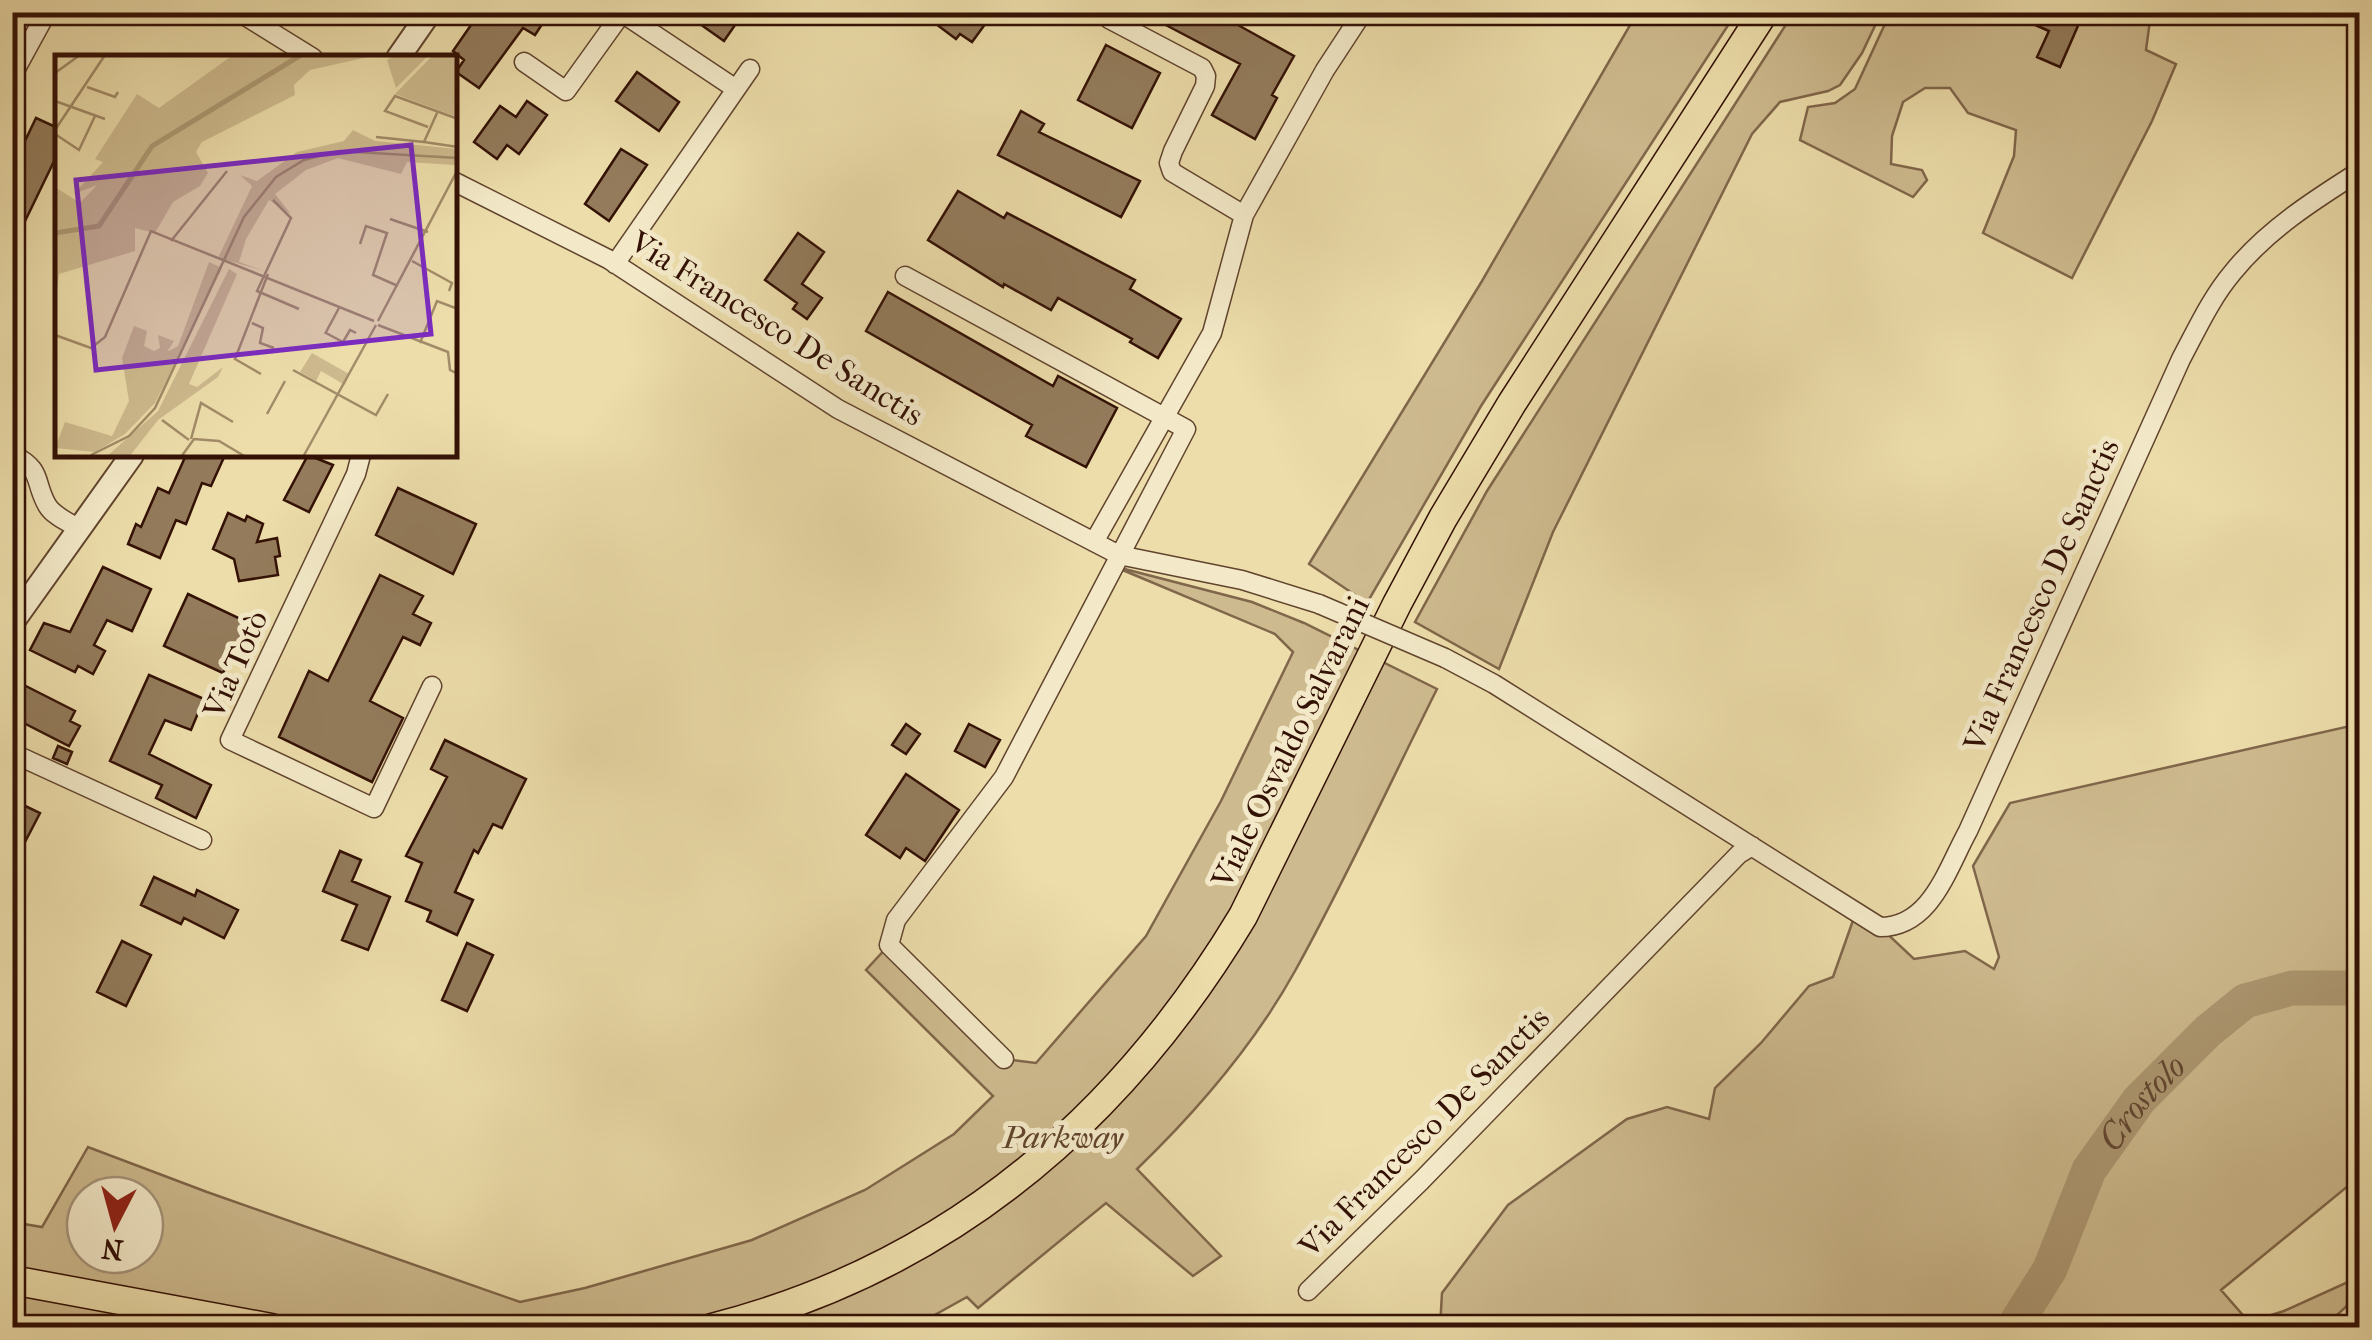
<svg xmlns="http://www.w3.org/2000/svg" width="2372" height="1340" font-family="'IM FELL French Canon',serif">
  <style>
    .green { fill: #cdba8e; stroke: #80664a; stroke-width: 2.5; fill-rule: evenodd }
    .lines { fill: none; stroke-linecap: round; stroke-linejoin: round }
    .river { stroke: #ad9872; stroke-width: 35 }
    .building { fill: #937b5b; stroke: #331105; stroke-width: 2.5 }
    .minor-casing { stroke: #61442e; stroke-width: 21 }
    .tertiary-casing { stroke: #61442e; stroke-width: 26 }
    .primary-casing { stroke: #331105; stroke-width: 31 }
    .minor { stroke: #f3e9c8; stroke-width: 18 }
    .tertiary { stroke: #f3e9c8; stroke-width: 22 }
    .primary { stroke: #ecddaa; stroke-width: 28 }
    .minor-bridge-casing { stroke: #61442e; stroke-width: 21; stroke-linecap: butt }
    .minor-bridge { stroke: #f3e9c8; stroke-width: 18 }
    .labels { text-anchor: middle; stroke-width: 10; stroke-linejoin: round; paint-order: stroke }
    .street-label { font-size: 32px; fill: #331105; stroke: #f3e9c8 }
    .park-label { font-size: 32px; font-style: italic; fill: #61442e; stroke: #f3e9c8 }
    .water-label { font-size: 35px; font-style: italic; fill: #644731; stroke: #f3e9c8 }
    .inset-river { fill: none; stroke: #ad9872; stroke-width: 5 }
    .inset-road { fill: none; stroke: #a28b68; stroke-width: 2.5 }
    .view { fill: #7b2cbf; fill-opacity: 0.15; stroke: #7b2cbf; stroke-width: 5 }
    .inset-edge { fill: none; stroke: #331105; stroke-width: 5 }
  </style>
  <rect width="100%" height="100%" fill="#ecddaa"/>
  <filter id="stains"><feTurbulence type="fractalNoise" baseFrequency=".002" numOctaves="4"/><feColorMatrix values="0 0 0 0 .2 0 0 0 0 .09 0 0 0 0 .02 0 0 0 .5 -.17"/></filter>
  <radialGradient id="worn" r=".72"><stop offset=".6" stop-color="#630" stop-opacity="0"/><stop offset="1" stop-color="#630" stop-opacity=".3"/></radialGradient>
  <path class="green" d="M1794,12L1881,13L1862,53L1840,85L1828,91L1780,102L1752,134L1553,532L1499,669L1415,622L1487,491Z
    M1637,13H1736L1481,406L1367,603L1309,564L1482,281Z
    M1890,13H2006L2049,31L2038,57L2076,13H2151L2146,50L2176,64L2152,121L2072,278L1983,233L2014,156L2016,130L1968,113L1950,88H1925L1903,102L1892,136L1891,164L1922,170L1927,180L1913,197L1800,140L1808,107L1835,103L1855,89Z
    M1113,566L1252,602L1304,623L1437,689C1390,783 1346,879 1295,971C1254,1045 1197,1111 1137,1169L1221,1256L1193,1276L1106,1203L978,1308L967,1297L913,1327L13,1328L12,1222L42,1227L88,1147L207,1192L520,1302L585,1288L752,1240L865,1190L954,1134L993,1096L866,970L889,945L1004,1059L1036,1063L1146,936L1221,801L1293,652L1275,634ZM85,1195H145V1255H85Z
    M2359,724V1177L2221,1290L2249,1322L2284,1311L2359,1277C2359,1301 2339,1313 2322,1327L1440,1328L1442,1293L1508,1205L1627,1119L1667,1107L1709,1119L1715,1088L1761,1043L1809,986L1833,977L1856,912L1880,927L1914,959L1965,951L1994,969L1999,957L1973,866L2010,803Z"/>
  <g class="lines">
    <path class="river" id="s1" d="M2013,1328L2050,1269L2089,1170L2139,1100L2208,1031L2245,1001L2292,988H2360"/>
  </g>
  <path class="building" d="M480,12H550L535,35L523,28L479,88L456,72L464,60L453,51Z
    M683,12H744L724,41Z
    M920,12H994L972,42L960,34L956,39Z
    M1141,12H1226L1240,20L1238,25L1294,56L1272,95L1277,98L1255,139L1212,115L1240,64Z
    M2006,12H2084L2060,67L2037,57L2049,31Z
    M1106,45L1160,73L1132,128L1078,100Z
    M637,72L679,102L659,131L616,101Z
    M527,101L547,115L519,154L507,145L497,159L474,142L500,106L516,117Z
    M1021,111L1044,124L1039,132L1140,181L1121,217L998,155Z
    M36,118L58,128V153L12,248V168Z
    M621,149L647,165L609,221L585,204Z
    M958,191L1004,218L1007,213L1135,280L1130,289L1181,319L1158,358L1130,342L1132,339L1058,298L1051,310L1004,284L1003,287L928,240Z
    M798,233L824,252L802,284L822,298L807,319L793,309L797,303L765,280Z
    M888,292L1053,386L1058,376L1117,408L1086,467L1026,436L1032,425L866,331Z
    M186,455H225L211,486L202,483L186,524L176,520L160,558L128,544L136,524L141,527L158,488L169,493Z
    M308,455L333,465L309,512L284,500Z
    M398,488L476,524L453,574L376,535Z
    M228,513L245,521L247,516L263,524L257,542L277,538L280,556L275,557L278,575L239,581L234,559L213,549Z
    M103,567L151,589L132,631L107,620L94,645L105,651L93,674L78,666L75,672L30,650L44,623L70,632Z
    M380,575L423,596L413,614L431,623L420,645L403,637L370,701L403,718L372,782L279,737L309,671L328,681Z
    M188,594L247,622L223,673L164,646Z
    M149,675L204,699L191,730L165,720L149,754L211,785L196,818L156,798L162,785L110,761Z
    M12,679L75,711L70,721L80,726L69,746L12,717Z
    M906,724L920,734L906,754L892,745Z
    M969,724L1000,740L985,767L955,751Z
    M445,740L526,779L502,828L493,824L478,853L474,850L455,892L473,900L457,935L427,921L431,911L406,901L422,863L406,856L447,777L431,769Z
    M58,746L72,752L67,764L53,758Z
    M906,774L959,810L925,861L906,848L900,858L866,835Z
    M19,803L40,813L12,867V816Z
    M340,851L361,860L352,881L390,897L368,950L342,940L357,905L323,891Z
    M154,877L195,896L197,890L238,910L224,938L184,918L181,924L141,905Z
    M122,941L151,955L126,1006L97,992Z
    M467,943L493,955L467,1011L442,1000Z"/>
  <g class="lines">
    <g class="minor-casing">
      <path id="minor" d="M239,12L313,58
        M1109,19L1202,68L1206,76L1205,86L1173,151L1169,163L1172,172L1244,215
        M524,62L566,91L622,13L736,89
        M12,76L47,12
        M455,182L608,259L838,409L1119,555L1242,580L1319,604
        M615,264L750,69
        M905,276L1186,429L1004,777L896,920L889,945L1004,1059
        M12,454C44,471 33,480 47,505C53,516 70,523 80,529
        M361,455L356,474L230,740L374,808L432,686
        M1094,542L1212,333L1244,215L1325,70L1363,12
        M1445,658L1494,684L1880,927C1931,927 1947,869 1968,831L2181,359C2197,329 2211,298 2233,272C2267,230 2314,200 2360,171
        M12,753L202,840
        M1308,1291L1421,1181L1739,854L1752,846"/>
    </g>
    <g class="tertiary-casing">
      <path id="tertiary" d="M398,58L430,12
        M12,623L132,455"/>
    </g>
    <g class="primary-casing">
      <path id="primary" d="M12,1280L271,1328
        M712,1328C947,1268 1120,1121 1243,916L1397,604L1443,518L1512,403L1764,12"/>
    </g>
    <use href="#minor" class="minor"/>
    <use href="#tertiary" class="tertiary"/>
    <use href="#primary" class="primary"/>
    <g class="minor-bridge-casing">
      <path id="minor-bridge" d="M1319,604L1445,658"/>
    </g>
    <use href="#minor-bridge" class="minor-bridge"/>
  </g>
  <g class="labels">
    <g class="street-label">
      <text transform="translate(777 328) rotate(32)" y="11">Via Francesco De Sanctis</text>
      <text transform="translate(2041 595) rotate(-66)" y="11">Via Francesco De Sanctis</text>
      <text transform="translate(235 664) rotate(-66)" y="11">Via Totò</text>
      <text transform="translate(1290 742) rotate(-64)" y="11">Viale Osvaldo Salvarani</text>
      <text transform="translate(1424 1132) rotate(-45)" y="11">Via Francesco De Sanctis</text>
    </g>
    <g class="park-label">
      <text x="1063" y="1148">Parkway</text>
    </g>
    <g class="water-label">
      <text dy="12" stroke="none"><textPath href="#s1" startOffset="262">Crostolo</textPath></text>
    </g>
  </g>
  <g transform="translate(55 55)">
    <rect width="402" height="402" fill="#ecddaa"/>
    <path d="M178,0H322L255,15L239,30L240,40L147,87L141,97L153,118L145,131L118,147L100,178L80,173V196L4,219L0,252V132L25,148L42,130L19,139L48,107L40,104L82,39L104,53ZM339,0H374L341,33L332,5ZM378,0H402V62L340,39ZM298,75L320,86L402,94V105L400,110L352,107L346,119L283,103L251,115L220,139L236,159L214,145L191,184L184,207L210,216L163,203L197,131L185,120L202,126L242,97L289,86ZM154,207L167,213L100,348L70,379L40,397L0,393L10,367L57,381L74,346L67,303L79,271L92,276L89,291L99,296L105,293L103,280L119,286L112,297L123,291ZM174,214L182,219L134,329L142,332L168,312L163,322L103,365L74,402H51L103,356ZM257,298L294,319L290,330L266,316L261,326L245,317Z" fill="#cdba8e"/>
    <path class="inset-river" d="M0,178L44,171L97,91L246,0"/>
    <path class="inset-road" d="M0,18L25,0M32,32L60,42L63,37M0,46L50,64M382,58L369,87L403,92M373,72L330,56L340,41L403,64M0,75L50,0M0,79L24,95L40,61M321,82L369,87M218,145L236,163L202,236L244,254M335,164L373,177M116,186L172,116M305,189L311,171L332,178L318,220L343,231M357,206L397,228L394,236M323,266L403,114M197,268L208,273L205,288L219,293M323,270L393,297L395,315L403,319M271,278L288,287L295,275L301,278M270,279L285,251M0,280L36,293L50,282L96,176L319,266M365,288L382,246L403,254M238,315L321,360L333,339M206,319L180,304L213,219M212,359L230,326M107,365L134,385M136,384L146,348L178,367M36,400L74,381L100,353L189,162L221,122L249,105L284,96L403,103M126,402L139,384L164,386L191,402M248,402L321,270"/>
    <path class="view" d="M356,90L376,279L41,315L21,125Z"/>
    <rect width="402" height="402" class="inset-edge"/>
  </g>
  <rect width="2372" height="1340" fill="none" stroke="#ecddaa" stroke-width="50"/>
  <rect x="15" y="15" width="2342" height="1310" fill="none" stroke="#331105" stroke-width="5"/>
  <rect x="25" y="25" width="2322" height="1290" fill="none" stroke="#331105" stroke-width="2.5"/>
  <g transform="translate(115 1225) rotate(186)"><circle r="48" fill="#f3e9c8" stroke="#a6937a" stroke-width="2.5"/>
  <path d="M0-8L18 38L0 25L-18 38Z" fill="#8f2418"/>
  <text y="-15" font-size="28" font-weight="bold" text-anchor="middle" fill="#331105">N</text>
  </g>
  <rect width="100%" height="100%" filter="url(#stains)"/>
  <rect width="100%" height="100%" fill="url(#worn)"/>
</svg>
